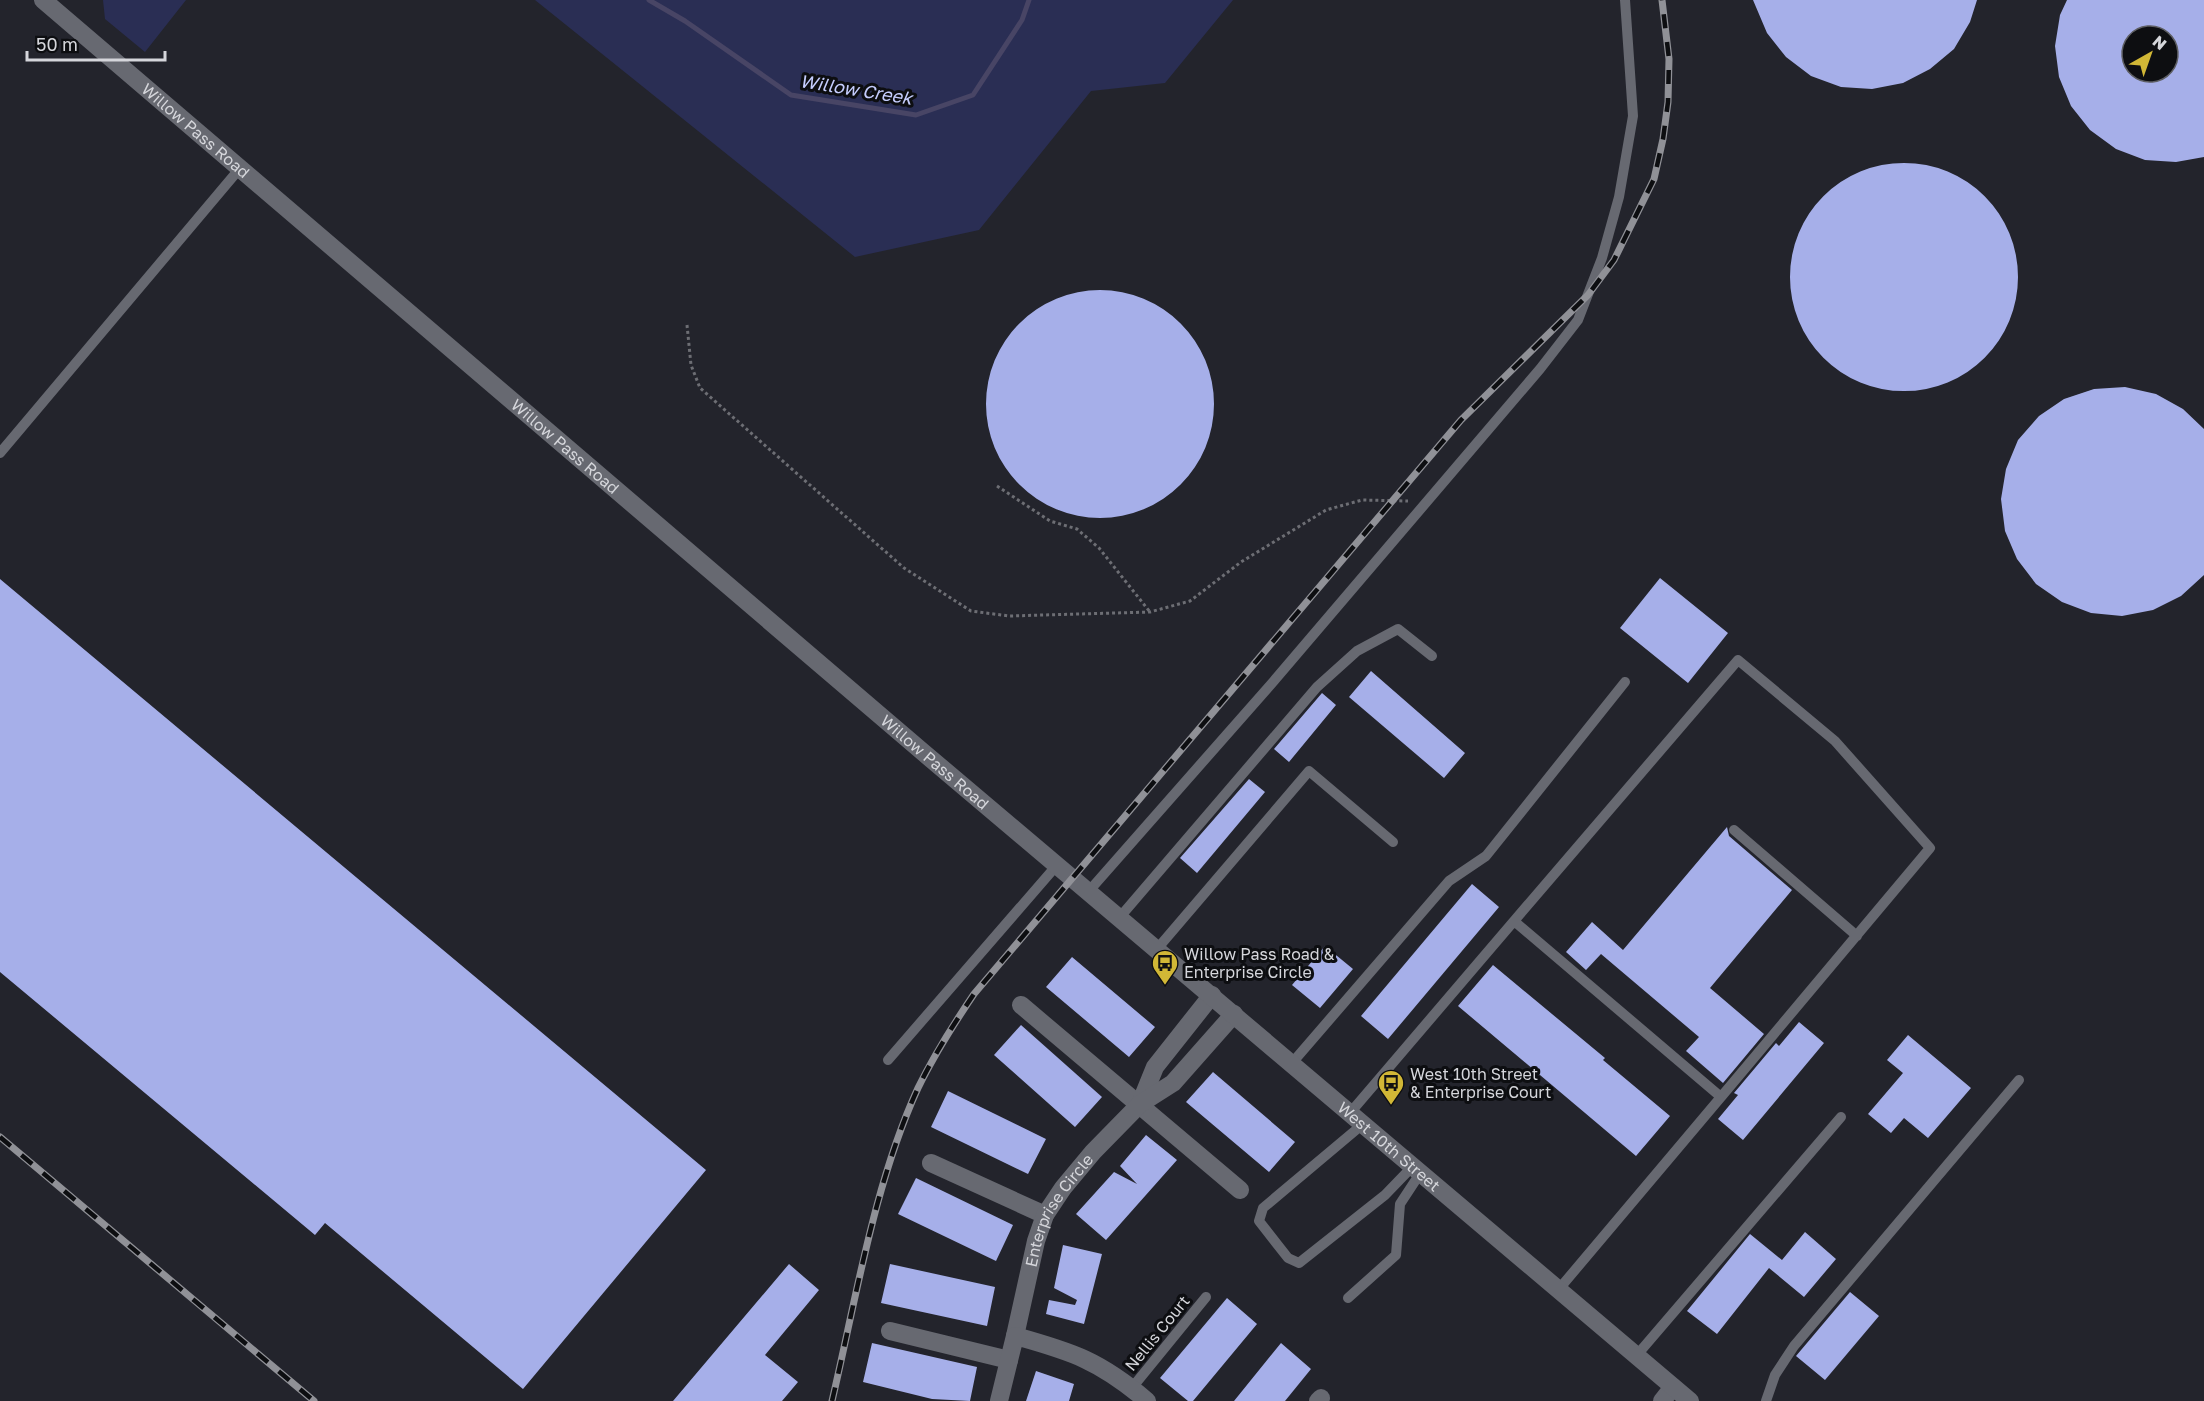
<svg xmlns="http://www.w3.org/2000/svg" width="2204" height="1401" font-family="'Golos Text',sans-serif">
  <style>
    .green { fill: #2a2e54 }
    .lines { fill: none; stroke-linecap: round; stroke-linejoin: round }
    .stream { stroke: #484565; stroke-width: 5 }
    .building { fill: #a6afe9; fill-rule: evenodd }
    .path { stroke: #6d6e74; stroke-width: 3; stroke-dasharray: 3 3; stroke-linecap: butt }
    .lane { stroke: #676971; stroke-width: 10 }
    .street { stroke: #676971; stroke-width: 18 }
    .secondary { stroke: #676971; stroke-width: 18 }
    .rail-casing { stroke: #909197; stroke-width: 7 }
    .rail { stroke: #0d0e11; stroke-width: 4.5; stroke-dasharray: 14; stroke-linecap: butt }
    .labels { text-anchor: middle; stroke-width: 6; stroke-linejoin: round; paint-order: stroke }
    .street-label { font-size: 16px; fill: #d5d6db; stroke: #0d0e11 }
    .poi-label { font-size: 16px; fill: #d5d6db; stroke: #0d0e11; text-anchor: start }
    .water-label { font-size: 18px; font-style: italic; fill: #c5cdfd; stroke: #0d0e11 }
  </style>
  <rect width="100%" height="100%" fill="#23242c"/>
  <path class="green" d="M103,0H186L145,52L105,19Z
    M535,0H1233L1165,83L1091,91L979,230L855,257Z"/>
  <g class="lines">
    <path class="stream" d="M649,0L685,21L791,95L916,115L973,95L1022,20L1029,0"/>
  </g>
  <path class="building" d="M1753,0H1977L1970,22L1954,49L1930,69L1903,83L1872,89L1841,87L1811,76L1786,57L1767,33Z
    M2067,0H2204V157L2176,162L2145,160L2116,149L2090,130L2071,106L2059,77L2055,46L2060,15ZM2132,36H2168V72H2132Z
    M1790 277a114 114 0 1 1 228 0a114 114 0 1 1-228 0Z
    M986 404a114 114 0 1 1 228 0a114 114 0 1 1-228 0Z
    M2125,387L2156,394L2183,409L2204,429V575L2181,596L2153,610L2122,616L2091,613L2062,602L2036,584L2017,559L2005,531L2001,499L2006,469L2018,440L2039,416L2064,399L2094,389Z
    M1660,578L1728,633L1688,683L1620,628Z
    M0,579L706,1170L523,1389L325,1223L315,1235L0,972Z
    M1371,671L1465,753L1444,778L1349,697Z
    M1322,693L1336,705L1289,762L1274,749Z
    M1249,779L1265,792L1197,873L1180,858Z
    M1727,827L1729,836L1792,890L1710,988L1764,1034L1723,1083L1686,1051L1699,1037L1601,954L1586,970L1566,952L1592,922L1623,950Z
    M1472,884L1499,907L1388,1039L1361,1016Z
    M1325,946L1353,969L1320,1008L1292,985Z
    M1072,957L1155,1027L1129,1057L1046,987Z
    M1493,965L1605,1058L1603,1060L1670,1116L1636,1156L1458,1006Z
    M1799,1022L1824,1043L1743,1140L1718,1119L1738,1095L1734,1093L1776,1043L1779,1046Z
    M1021,1025L1102,1097L1075,1127L994,1055Z
    M1908,1035L1971,1088L1928,1138L1904,1118L1891,1133L1868,1114L1903,1073L1887,1060Z
    M1213,1072L1295,1142L1269,1172L1186,1102Z
    M948,1091L1046,1139L1028,1174L931,1127Z
    M1146,1135L1177,1160L1106,1240L1076,1214L1114,1172L1137,1184L1120,1166Z
    M916,1178L1013,1225L996,1261L898,1214Z
    M1805,1232L1836,1259L1804,1297L1769,1268L1717,1334L1687,1311L1750,1234L1782,1260Z
    M1063,1245L1102,1254L1084,1324L1046,1314L1049,1300L1075,1305L1077,1300L1054,1288Z
    M789,1264L819,1290L765,1355L798,1382L782,1401H673Z
    M890,1264L995,1287L987,1326L881,1303Z
    M1850,1292L1879,1316L1825,1380L1796,1356Z
    M1227,1298L1257,1324L1193,1401H1188L1160,1378Z
    M872,1343L977,1367L970,1401L932,1399L863,1382Z
    M1281,1343L1311,1369L1285,1401H1234Z
    M1036,1371L1074,1384L1069,1401H1026Z"/>
  <g class="lines">
    <path class="path" d="M687,325L691,365L700,388L904,568L971,611L1009,616L1150,612L1190,601L1241,562L1326,510L1362,500L1408,501
      M997,486L1050,521L1077,529L1099,548L1150,612"/>
    <path class="lane" d="M0,453L241,167
      M1734,830L1857,936
      M1089,891L1273,682L1540,369L1578,320L1602,258L1619,197L1633,116L1625,0
      M1120,917L1317,687L1357,651L1398,629L1432,656
      M1514,921L1738,660L1835,741L1930,848L1721,1097
      M1157,949L1309,771L1393,842
      M888,1060L1057,865
      M1292,1063L1449,881L1486,856L1625,682
      M1350,1113L1514,921L1721,1097L1559,1289
      M1363,1124L1263,1208L1259,1221L1288,1258L1299,1263L1385,1195L1413,1166
      M1348,1298L1396,1255L1400,1204L1421,1172
      M1637,1355L1841,1117
      M1131,1389L1206,1297
      M1766,1401L1775,1375L1794,1346L2019,1080"/>
    <g class="street">
      <path d="M1021,1005L1240,1190"/>
      <path d="M1140,1104L1155,1067L1212,995"/>
      <path d="M931,1163L1045,1215"/>
      <path d="M890,1331L1009,1360"/>
      <path id="s1" d="M1015,1336L1036,1241L1045,1215L1063,1188L1093,1152L1140,1104L1173,1083L1234,1014"/>
      <path d="M999,1401L1015,1336C1073,1352 1100,1361 1147,1401"/>
      <path d="M1318,1401L1321,1398"/>
      <path d="M1662,1401L1673,1387"/>
    </g>
    <path class="secondary" id="s2" d="M43,0L924,753L1690,1401"/>
    <g class="rail-casing">
      <path id="rail" d="M0,1137L314,1401
        M832,1401C856,1299 874,1184 918,1088C934,1055 953,1025 974,994L1461,420L1588,295L1614,260L1654,179L1663,139L1668,102L1669,59L1662,0"/>
    </g>
    <use href="#rail" class="rail"/>
  </g>
  <defs>
    <g id="bus-pin" transform="scale(1.35)"><path d="M0 17L-7.5 6A9.5 9.5 0 1 1 7.5 6Z" fill="#d1b736" stroke="#0d0e11"/><path d="M-5-6H5V4H4V6H2V4H-2V6H-4V4H-5ZM-3.5-4V0h7V-4ZM-3.5 1.2v1.5H-2V1.2ZM2 1.2v1.5H3.5V1.2Z" fill="#111"/></g>
  </defs>
  <g fill-rule="evenodd">
    <use href="#bus-pin" x="1165" y="963"/>
    <use href="#bus-pin" x="1391" y="1083"/>
  </g>
  <g class="labels">
    <g class="street-label">
      <text dy="6" stroke="none"><textPath href="#s2" startOffset="201">Willow Pass Road</textPath></text>
      <text dy="6" stroke="none"><textPath href="#s2" startOffset="687">Willow Pass Road</textPath></text>
      <text dy="6" stroke="none"><textPath href="#s2" startOffset="1173">Willow Pass Road</textPath></text>
      <text dy="6" stroke="none"><textPath href="#s2" startOffset="1768">West 10th Street</textPath></text>
      <text dy="6" stroke="none"><textPath href="#s1" startOffset="135">Enterprise Circle</textPath></text>
      <text transform="translate(1157 1333) rotate(-51)" y="6">Nellis Court</text>
    </g>
    <g class="poi-label">
      <text x="1184" y="960">Willow Pass Road &amp;<tspan x="1184" dy="18">Enterprise Circle</tspan></text>
      <text x="1410" y="1080">West 10th Street<tspan x="1410" dy="18">&amp; Enterprise Court</tspan></text>
    </g>
    <g class="water-label">
      <text transform="translate(856 90) rotate(9)" y="6">Willow Creek</text>
    </g>
  </g>
  <g transform="translate(2150 54) rotate(40)"><circle r="28" fill="#0d0e11" stroke="#5d5e62" stroke-width="1.5"/>
  <path d="M0-4.5L10 22L0 15L-10 22Z" fill="#d1b736"/>
  <text y="-9" font-size="16" font-weight="bold" text-anchor="middle" fill="#d5d6db">N</text>
  </g>
  <path d="M27 51v9h138v-9" fill="none" stroke="#d5d6db" stroke-width="3"/>
  <text x="36" y="51" font-size="18" fill="#d5d6db" stroke="#0d0e11" stroke-width="4.5" paint-order="stroke">50 m</text>
</svg>
